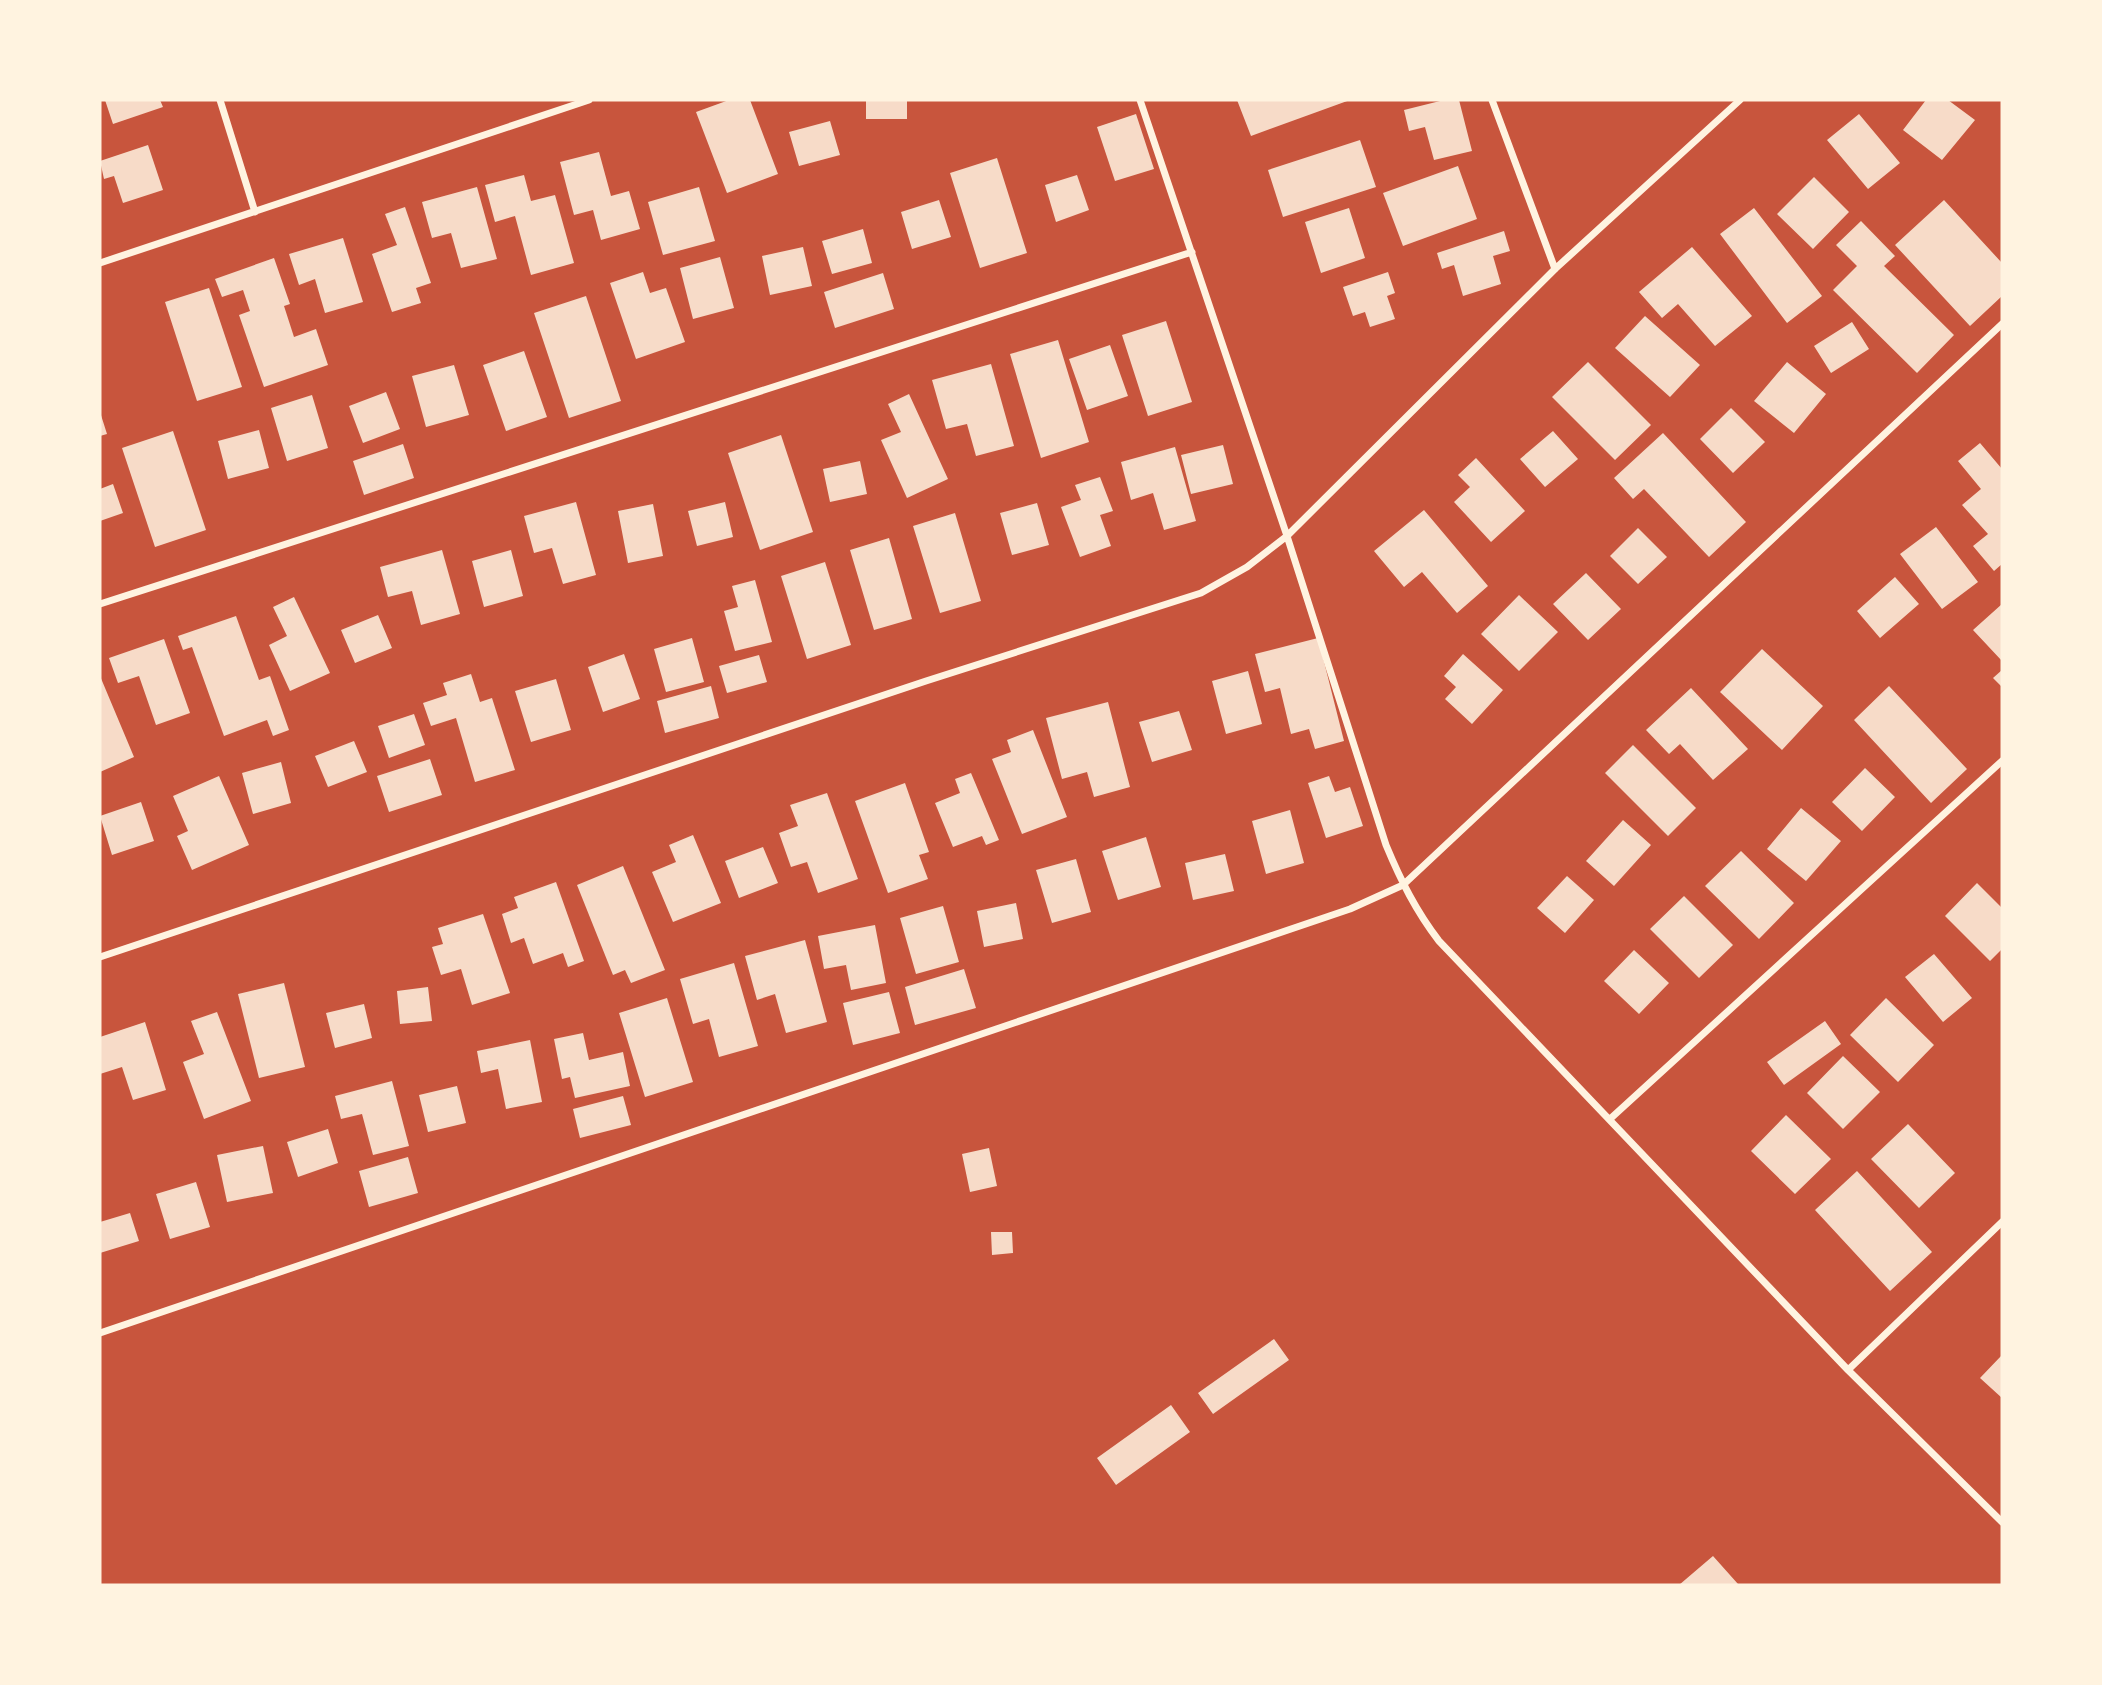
<svg xmlns="http://www.w3.org/2000/svg" width="2102" height="1685" font-family="Roboto,sans-serif">
  <style>
    .building { fill: #f7dbc8 }
    .lines { fill: none; stroke-linecap: round; stroke-linejoin: round }
    .minor { stroke: #fff3e0; stroke-width: 7 }
  </style>
  <rect width="100%" height="100%" fill="#c8553d"/>
  <path class="building" d="M105,100H160L163,107L113,124Z
    M729,100H750L778,174L727,193L696,112Z
    M866,100H907V119H866Z
    M1237,100H1350L1251,136Z
    M1444,100H1459L1472,151L1434,160L1425,127L1409,131L1404,110Z
    M1926,100H1948L1975,120L1942,160L1903,130Z
    M1136,114L1154,169L1115,181L1097,127Z
    M1859,114L1900,163L1868,189L1827,140Z
    M830,121L840,155L799,166L789,132Z
    M1360,140L1376,187L1283,217L1268,170Z
    M148,145L163,190L123,203L114,176L104,179L100,161Z
    M599,152L611,196L629,191L640,229L601,240L593,210L574,215L560,162Z
    M997,158L1027,253L980,268L950,173Z
    M1458,166L1477,219L1403,246L1383,193Z
    M524,175L531,201L555,195L574,263L531,275L515,216L495,222L485,185Z
    M1077,175L1089,210L1056,222L1045,185Z
    M1814,177L1849,212L1813,249L1777,214Z
    M477,187L497,259L461,268L451,233L432,238L422,202Z
    M699,187L715,241L663,255L648,202Z
    M939,200L951,237L912,249L901,212Z
    M1944,200L2002,263V296L1970,326L1895,245Z
    M405,207L431,283L416,288L421,303L392,312L372,254L397,245L385,214Z
    M1349,208L1365,258L1321,273L1305,222Z
    M1754,208L1822,296L1787,323L1720,234Z
    M1861,221L1895,256L1884,266L1954,335L1917,373L1833,290L1857,266L1836,245Z
    M863,229L872,263L832,274L822,241Z
    M1504,231L1510,251L1493,256L1501,284L1463,296L1454,265L1442,269L1437,253Z
    M343,238L363,302L325,313L315,279L299,285L289,254Z
    M803,247L812,286L770,295L762,256Z
    M1692,247L1752,316L1715,346L1678,304L1662,318L1639,292Z
    M720,257L734,308L693,319L680,268Z
    M274,258L290,304L284,306L294,337L316,329L328,365L264,387L239,315L250,311L243,290L222,297L215,279Z
    M643,272L650,293L666,288L685,342L636,359L610,283Z
    M1388,272L1395,293L1387,296L1395,319L1370,327L1365,312L1353,316L1343,287Z
    M883,273L894,309L835,328L824,292Z
    M209,288L242,387L197,401L165,302Z
    M586,296L621,401L569,418L534,313Z
    M1645,316L1700,365L1670,397L1615,348Z
    M1166,321L1192,402L1148,416L1122,335Z
    M1852,322L1869,349L1831,373L1814,346Z
    M1058,340L1089,442L1041,458L1010,354Z
    M1110,345L1128,396L1087,410L1069,359Z
    M524,351L547,417L506,431L483,365Z
    M1588,362L1651,425L1615,460L1552,397Z
    M1787,362L1826,394L1794,433L1754,401Z
    M991,364L1014,446L976,456L967,424L946,429L932,380Z
    M454,365L469,415L426,427L412,376Z
    M386,392L400,429L363,443L349,406Z
    M909,394L948,479L907,498L881,440L901,432L888,404Z
    M312,395L328,448L287,461L271,408Z
    M1731,408L1765,442L1733,473L1700,439Z
    M100,412L107,434L100,436Z
    M259,430L269,468L228,479L218,441Z
    M173,431L206,530L155,547L122,448Z
    M1553,431L1578,459L1545,487L1520,459Z
    M1663,433L1746,522L1709,557L1644,489L1633,499L1614,478Z
    M781,435L813,532L760,550L728,453Z
    M1980,443L2002,469V564L1994,571L1973,546L1988,534L1962,505L1981,489L1958,461Z
    M403,444L414,478L364,495L353,461Z
    M1223,445L1233,484L1191,494L1181,455Z
    M1175,447L1196,521L1164,530L1153,493L1131,500L1121,462Z
    M1476,458L1525,511L1491,542L1454,502L1470,487L1458,475Z
    M860,461L867,494L830,502L823,469Z
    M1100,477L1113,511L1100,515L1111,546L1080,557L1061,507L1081,500L1075,485Z
    M113,484L123,513L100,521V489Z
    M576,502L596,575L563,584L552,548L534,553L524,516Z
    M725,502L733,537L697,546L688,511Z
    M1037,503L1049,545L1012,555L1000,513Z
    M653,504L663,556L628,563L618,511Z
    M1424,510L1488,586L1457,613L1422,572L1404,587L1374,551Z
    M955,513L981,601L940,613L913,526Z
    M1936,527L1978,582L1942,609L1900,554Z
    M1638,528L1667,557L1638,584L1610,556Z
    M889,538L912,619L874,630L850,550Z
    M442,550L460,614L421,625L412,591L388,597L380,567Z
    M511,550L523,596L484,607L472,561Z
    M825,562L851,645L807,659L781,576Z
    M1586,573L1621,609L1588,640L1553,604Z
    M1895,577L1919,604L1880,638L1857,611Z
    M755,580L772,642L735,651L724,611L738,607L732,586Z
    M1519,595L1558,632L1519,671L1481,634Z
    M294,597L330,673L290,691L269,645L287,636L273,607Z
    M2002,604V661L1973,630Z
    M378,615L392,648L355,663L341,630Z
    M236,616L259,680L270,676L289,730L273,736L267,720L224,736L192,647L183,650L178,636Z
    M692,638L704,682L666,692L654,649Z
    M1318,638L1344,741L1315,749L1309,729L1291,734L1280,688L1265,692L1255,654Z
    M164,639L190,713L156,725L139,676L118,683L109,658Z
    M1762,649L1823,706L1782,750L1720,692Z
    M624,654L640,699L603,712L588,667Z
    M1463,654L1503,690L1472,724L1445,699L1456,687L1444,676Z
    M759,655L767,682L727,693L719,666Z
    M2002,670V687L1993,678Z
    M1248,671L1262,724L1226,734L1212,681Z
    M471,674L480,702L492,698L515,770L475,782L456,718L431,726L423,703L447,695L443,683Z
    M100,676L134,757L100,772Z
    M556,679L571,730L531,742L515,691Z
    M711,686L719,718L665,733L657,701Z
    M1889,686L1967,769L1931,803L1854,720Z
    M1691,688L1748,749L1713,780L1680,744L1669,754L1646,730Z
    M1108,702L1130,787L1094,797L1087,772L1062,779L1046,718Z
    M1179,711L1192,750L1152,762L1139,722Z
    M414,714L425,745L389,758L378,726Z
    M1033,730L1067,817L1022,834L992,759L1011,752L1007,740Z
    M354,741L367,772L328,787L315,756Z
    M1633,745L1696,808L1668,836L1605,773Z
    M430,759L442,795L389,812L377,776Z
    M281,762L291,803L253,814L242,773Z
    M1865,768L1895,797L1862,831L1832,802Z
    M971,773L999,840L986,845L982,836L953,847L935,803L960,793L955,779Z
    M219,776L249,845L192,870L177,836L188,831L173,796Z
    M1329,776L1335,792L1350,787L1363,826L1326,838L1308,783Z
    M905,783L929,852L919,855L928,879L888,893L855,801Z
    M827,793L858,879L818,893L807,862L791,867L779,833L798,826L790,805Z
    M141,802L154,841L112,855L100,816Z
    M1801,808L1841,841L1806,881L1767,849Z
    M1290,810L1304,863L1266,874L1252,821Z
    M1623,820L1651,845L1614,886L1586,861Z
    M693,835L721,903L673,922L652,872L676,862L669,845Z
    M1146,837L1161,887L1118,900L1102,851Z
    M763,847L778,883L739,898L725,861Z
    M1741,851L1794,903L1759,939L1705,886Z
    M1225,854L1234,891L1193,900L1185,863Z
    M1076,859L1091,912L1052,923L1036,870Z
    M623,866L665,970L631,983L625,970L613,975L577,885Z
    M1567,876L1594,900L1565,933L1537,908Z
    M556,882L584,961L568,967L563,953L533,964L524,938L511,943L502,914L518,908L514,897Z
    M1977,883L2002,908V949L1990,961L1945,916Z
    M1684,896L1733,945L1699,978L1650,929Z
    M1016,903L1023,939L984,947L977,911Z
    M943,906L959,962L916,974L900,918Z
    M483,914L510,993L472,1005L461,969L441,975L432,947L443,944L438,928Z
    M875,925L886,983L851,990L846,965L824,969L818,936Z
    M805,940L827,1022L786,1033L775,994L757,1000L745,956Z
    M1634,950L1669,983L1639,1014L1604,981Z
    M1934,954L1972,998L1943,1022L1905,977Z
    M734,963L758,1046L719,1057L709,1019L693,1024L680,979Z
    M964,969L976,1008L915,1025L905,987Z
    M284,983L305,1067L259,1078L238,994Z
    M428,987L432,1021L400,1024L397,991Z
    M889,992L900,1033L853,1045L843,1003Z
    M667,998L693,1082L645,1097L619,1013Z
    M1886,998L1934,1045L1898,1082L1850,1035Z
    M364,1004L372,1038L335,1048L326,1013Z
    M217,1012L251,1101L204,1119L183,1062L204,1054L191,1021Z
    M1825,1021L1841,1044L1784,1085L1767,1062Z
    M145,1022L166,1090L133,1100L122,1067L100,1074V1037Z
    M583,1033L589,1060L623,1052L630,1086L575,1098L570,1077L562,1079L554,1039Z
    M530,1040L542,1102L506,1109L498,1069L481,1073L477,1051Z
    M1843,1056L1880,1092L1843,1129L1807,1093Z
    M392,1081L409,1146L373,1155L362,1114L341,1119L335,1096Z
    M457,1086L466,1123L428,1132L419,1095Z
    M623,1096L631,1125L580,1138L573,1109Z
    M1786,1115L1831,1159L1795,1194L1751,1151Z
    M1908,1124L1955,1173L1919,1208L1871,1159Z
    M328,1129L338,1163L298,1177L287,1142Z
    M263,1146L273,1193L227,1202L217,1155Z
    M989,1148L997,1186L970,1192L962,1154Z
    M408,1157L418,1193L369,1207L359,1171Z
    M1857,1171L1932,1252L1890,1291L1815,1210Z
    M196,1182L210,1227L170,1239L156,1194Z
    M130,1213L139,1241L100,1253V1222Z
    M991,1232H1012L1013,1253L992,1255Z
    M1274,1339L1289,1360L1213,1414L1198,1393Z
    M2002,1355V1398L1980,1378Z
    M1171,1405L1190,1432L1116,1485L1097,1458Z
    M1713,1556L1738,1584L1679,1585Z"/>
  <g class="lines">
    <path class="minor" d="M220,100L255,212
      M1140,100L1287,536L1386,845C1401,881 1416,911 1439,941L1848,1370L2002,1522
      M1492,100L1555,269
      M100,263L589,100
      M100,604L1192,252
      M100,957L926,681L1201,593L1247,567L1287,536L1555,269L1740,100
      M1610,1119L2002,761
      M100,1333L1350,909L1403,885L2002,324
      M1848,1370L2002,1222"/>
  </g>
  <rect width="2102" height="1685" fill="none" stroke="#fff3e0" stroke-width="203"/>
</svg>
